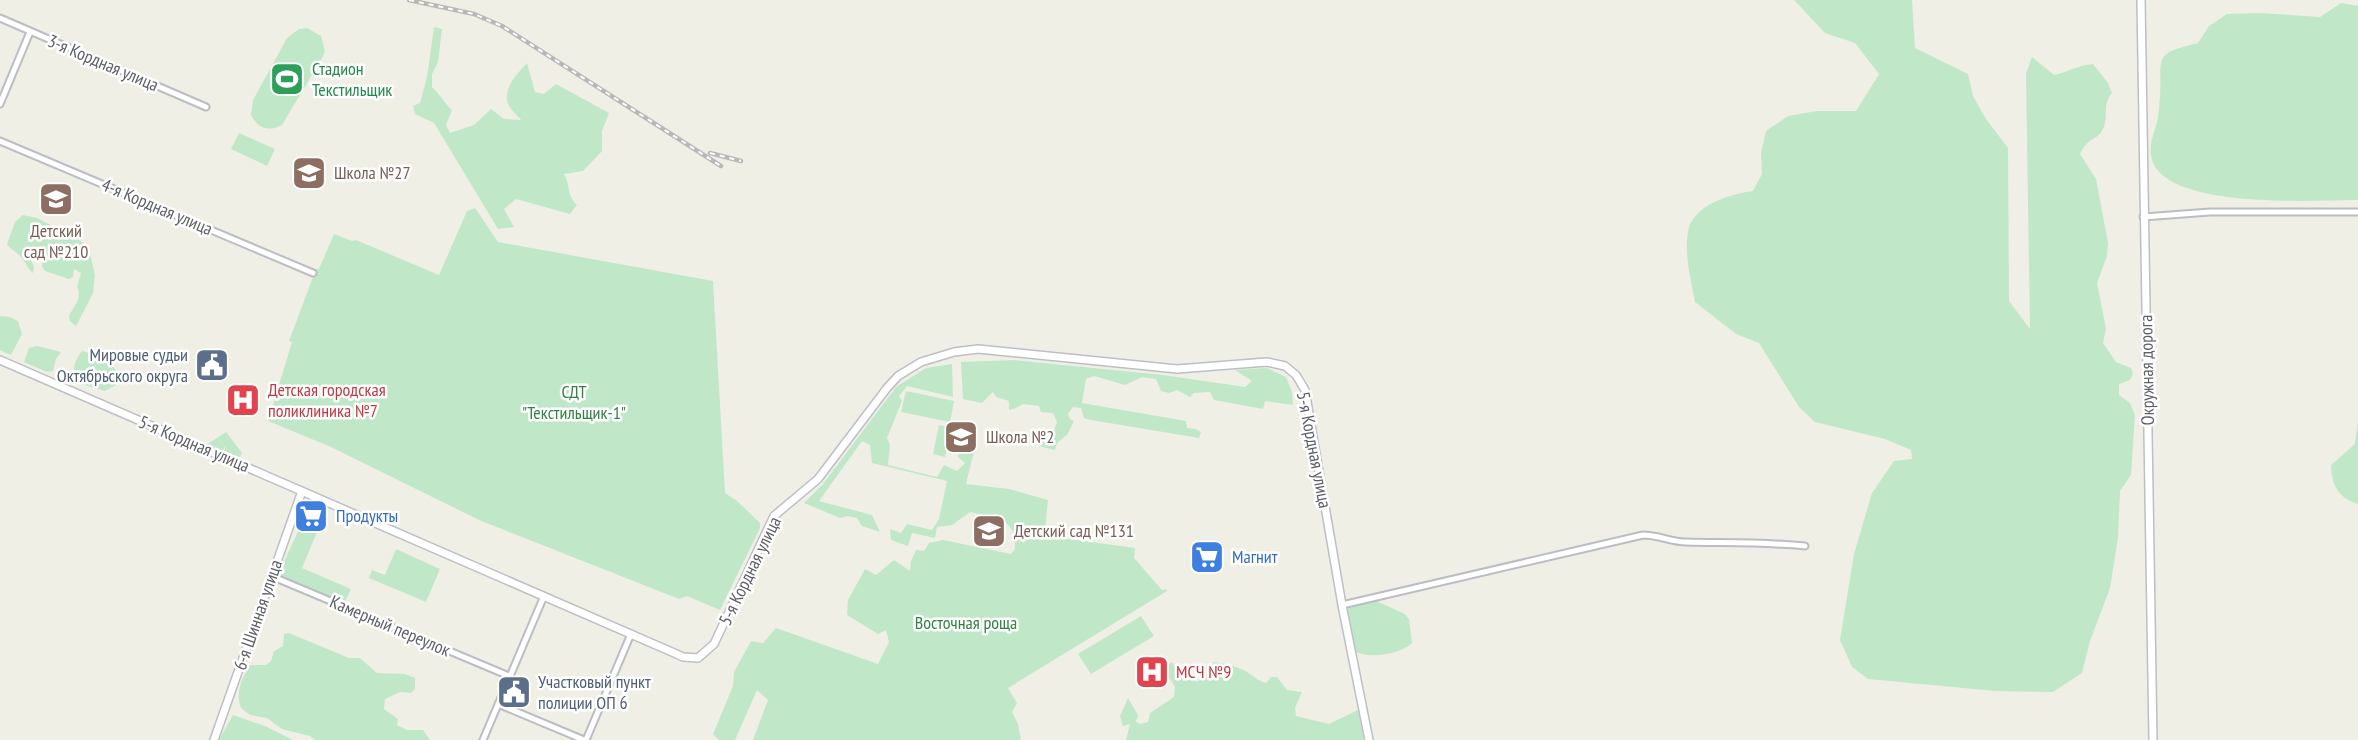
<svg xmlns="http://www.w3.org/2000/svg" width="2358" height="740" font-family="'PT Sans Narrow',sans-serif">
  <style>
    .green { fill: #c1e7c9 }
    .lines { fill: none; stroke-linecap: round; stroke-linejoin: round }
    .street-casing { stroke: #bcbdc4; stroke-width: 9 }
    .secondary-casing { stroke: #bdbfc6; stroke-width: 10 }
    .street { stroke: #fff; stroke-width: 5 }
    .secondary { stroke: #fff; stroke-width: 7 }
    .rail-casing { stroke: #b8b8b9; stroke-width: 4.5 }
    .rail { stroke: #fff; stroke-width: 2; stroke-dasharray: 5; stroke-linecap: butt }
    .labels { text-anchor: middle; stroke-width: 5; stroke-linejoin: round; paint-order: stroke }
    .street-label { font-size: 18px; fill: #5d5f66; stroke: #fff }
    .leisure-label { font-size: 18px; fill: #27864d; stroke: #fff; text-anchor: start }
    .education-label { font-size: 18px; fill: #785e54; stroke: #fff; text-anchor: start }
    .service-label { font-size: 18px; fill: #4e5e75; stroke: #fff; text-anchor: end }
    .health-label { font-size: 18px; fill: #be3a42; stroke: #fff; text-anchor: start }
    .park-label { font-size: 18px; fill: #318145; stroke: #fff }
    .shop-label { font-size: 18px; fill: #366cbe; stroke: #fff; text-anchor: start }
  </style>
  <rect width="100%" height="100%" fill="#f0efe5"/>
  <path class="green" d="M1794,0H1912L1915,48L1968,74L1973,96L1986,119L2008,148L2009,301L2030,329L2026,74L2032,57L2054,75C2068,72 2078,65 2093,64L2108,83L2112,93C2101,106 2110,117 2102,131C2097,140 2088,137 2080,154L2096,179L2108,243L2107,256L2097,283L2106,329L2103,343L2116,362L2131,368L2133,374L2130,380L2119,384V395L2130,403L2135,415L2131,475L2120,491L2118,538L2110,588L2090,641L2082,673L2053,692L1995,691L1868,679L1852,667L1840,640L1854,554L1872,493L1894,461L1912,459L1911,450L1885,439L1815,422L1799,407L1759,343L1736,334L1695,302C1691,281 1684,254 1688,232C1692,205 1730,194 1753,191L1762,174L1761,153L1766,131L1788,116L1817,111H1856L1879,74L1855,43L1825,33Z
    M2341,3L2358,6V200C2317,200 2158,211 2151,155C2149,142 2155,131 2158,118C2159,112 2159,104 2160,97C2162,56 2152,54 2198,43L2209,26L2227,14L2260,13L2320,17Z
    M434,27L442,29L438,62L432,74V87C440,94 444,103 452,110L446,125L450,133L474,125L491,109L504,119L521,120C518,116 512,111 509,106C501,90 517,74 527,63L535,92L544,94L556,84L609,113L602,131V151L583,171L564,174C571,186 566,194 577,205L570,214L516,199L504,209L514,227L498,229L434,123L415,114L413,106L420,103L427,77Z
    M307,28L321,36L325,51L322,58L282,125C269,132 258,129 251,115L253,100L287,38L299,29Z
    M239,133L275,149L267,166L231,149Z
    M475,208L498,242L713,281L725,493L737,501L760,523V528L720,610L687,596L679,599L479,520L331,447L268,421L292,342L289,341L316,269H319L334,234L352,241L356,240L439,275L467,211Z
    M23,215L37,218L81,241L90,254L95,275L93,293L76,326L70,321L69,316C73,307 83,298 77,287L81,273L74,269L73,277L69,279L45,271L42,267L43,255L36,250L29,256L34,267L33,273C27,269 26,261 19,255C14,250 11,250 7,244L15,222Z
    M0,316L10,317L18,321L22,334L11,355L0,350Z
    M37,346L61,352L56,359L53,371L47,372L24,362L29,348Z
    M82,351C98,355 110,361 119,374L116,385L105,391L77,383C71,370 74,362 82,351Z
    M1014,360L1163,375L1245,387L1252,381L1235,370L1267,368L1286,377L1292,392L1293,405L1265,401L1263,409L1214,400L1210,392L1194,393L1190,397L1177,390L1169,393L1161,391L1156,379L1142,377L1125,385L1094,376L1086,379L1082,403L1186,421L1187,428L1196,429L1201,432L1199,438L1091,420L1084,418L1081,408L1073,407L1068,414L1070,419L1074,421L1067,435L1057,443L1055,450L1039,446L1041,436H1052L1057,422L1053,413L1041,412L1039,406L1023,404L1016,408L1009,410V401L996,397L993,392L982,403L963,399L961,362Z
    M952,364L953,397L907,386L899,396L902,401L887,438L890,445L888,465L937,477L944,465L957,471L965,463L958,457L957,438L966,431L977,439L966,484L1009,489L1048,500L1044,540L1054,537L1135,548L1134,558L1162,590L1167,589V591L1008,688L1017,703L1012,712L1018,724L1021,740H753L768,700L757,690L735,740H719L713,734L733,686L734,672L751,641L763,643L776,628L878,664L889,642L886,630L878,634L847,615L848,600L865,569L876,575L894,560L910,571L911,561L916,550L924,551L929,543L943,540L1011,554L1015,549C1016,517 996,518 970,512L952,525L937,527L935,538L912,533L908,546L891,540L890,529L901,533L907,524L932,530L939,519L947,481L872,463L870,445L862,441L819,501L872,515L880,532L862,526L857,518L848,516L840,518L804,503L823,484L896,387L926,368Z
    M906,391L954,401L950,422L901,412Z
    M2358,420V504C2337,497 2332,485 2331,465L2355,444Z
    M939,425L951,427L945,457L933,454Z
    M226,432L242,453L239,459L224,452L226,444L222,452L206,445Z
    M301,525L317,532L302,568L351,589L344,604L277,577Z
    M396,549L440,569L426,602L369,578L372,570L385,575Z
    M1374,600L1405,614L1409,619L1412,643C1399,655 1369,659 1353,651L1347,607Z
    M1141,616L1154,636L1091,674L1078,654Z
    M289,633L349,658H360L377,673L405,674L415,678V689L411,693L400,692L385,699L384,709L398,719L397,725L407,730H423L430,740H315L310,736L282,729L267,718L250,715L241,708C235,693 242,678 250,665H266L271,661L274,651L283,646L284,634Z
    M1172,662L1183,681L1191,676L1196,682L1206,677L1214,662C1226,664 1239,666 1250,674C1256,678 1258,681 1266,683L1271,677H1277L1287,690L1302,692L1295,708L1296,716L1329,724L1358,710L1364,740H1126L1130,724L1123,726L1120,716L1128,698L1138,715L1136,722L1140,724L1148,722L1150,713L1174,697L1175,687L1168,676L1158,681L1157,671Z
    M233,715L265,726L293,740H219Z"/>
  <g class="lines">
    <g class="street-casing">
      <path id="street" d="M0,18L206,107
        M0,104L30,32
        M0,141L313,273
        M2143,217L2210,212H2358
        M271,576L509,676
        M1342,605L1643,535C1659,535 1671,542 1686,542C1726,543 1765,542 1805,546
        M498,704L584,740
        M483,740L544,596
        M586,740L631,634"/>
    </g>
    <g class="secondary-casing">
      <path id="secondary" d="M2141,0L2153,740
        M0,360L672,652L683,657L698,658L714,644L774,516L818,479L887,388L898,376L921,362L954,352L978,349L1177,369L1267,362L1285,366L1296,375L1305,390L1342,605L1369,740
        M214,740L302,491"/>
    </g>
    <use href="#street" class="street"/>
    <use href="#secondary" class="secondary"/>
    <g class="rail-casing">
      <path id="rail" d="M409,0L474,14L502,26L721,166
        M710,153L741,161"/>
    </g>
    <use href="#rail" class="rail"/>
  </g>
  <defs>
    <g id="stadium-square" transform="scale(1.75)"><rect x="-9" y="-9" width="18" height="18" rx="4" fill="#2e9e5b" stroke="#fff"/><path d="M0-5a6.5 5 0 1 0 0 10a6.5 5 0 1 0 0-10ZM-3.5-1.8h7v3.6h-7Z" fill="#fff"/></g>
    <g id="school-square" transform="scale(1.75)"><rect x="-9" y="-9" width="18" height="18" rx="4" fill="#8d6e63" stroke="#fff"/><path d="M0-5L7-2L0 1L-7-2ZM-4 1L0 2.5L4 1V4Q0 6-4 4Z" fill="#fff"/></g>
    <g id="civic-square" transform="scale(1.75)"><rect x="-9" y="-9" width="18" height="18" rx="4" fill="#5c6f8a" stroke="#fff"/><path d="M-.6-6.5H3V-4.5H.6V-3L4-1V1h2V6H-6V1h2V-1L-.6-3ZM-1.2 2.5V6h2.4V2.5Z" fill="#fff"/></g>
    <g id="hospital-square" transform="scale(1.75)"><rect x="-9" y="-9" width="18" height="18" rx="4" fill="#e0444e" stroke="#fff"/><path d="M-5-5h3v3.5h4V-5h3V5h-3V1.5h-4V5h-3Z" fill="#fff"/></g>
    <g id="supermarket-square" transform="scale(1.75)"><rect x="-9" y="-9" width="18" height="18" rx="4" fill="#3f7fe0" stroke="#fff"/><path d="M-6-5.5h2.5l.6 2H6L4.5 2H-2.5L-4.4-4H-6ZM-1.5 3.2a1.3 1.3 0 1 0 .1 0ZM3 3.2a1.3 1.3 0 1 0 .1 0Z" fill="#fff"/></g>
  </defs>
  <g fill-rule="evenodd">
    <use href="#stadium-square" x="287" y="79"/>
    <use href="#school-square" x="309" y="173"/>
    <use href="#school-square" x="56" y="199"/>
    <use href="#civic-square" x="212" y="365"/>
    <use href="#hospital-square" x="243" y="400"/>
    <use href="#school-square" x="961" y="437"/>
    <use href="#supermarket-square" x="311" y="516"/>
    <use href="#school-square" x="989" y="531"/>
    <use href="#supermarket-square" x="1207" y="557"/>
    <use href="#hospital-square" x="1152" y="672"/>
    <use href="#civic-square" x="514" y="692"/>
  </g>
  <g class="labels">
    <g class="street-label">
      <text transform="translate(103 63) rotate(23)" y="6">3-я Кордная улица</text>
      <text transform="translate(157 207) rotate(23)" y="6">4-я Кордная улица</text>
      <text transform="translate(2147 370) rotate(-91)" y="6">Окружная дорога</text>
      <text transform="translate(194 444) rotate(23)" y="6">5-я Кордная улица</text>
      <text transform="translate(1314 450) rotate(79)" y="6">5-я Кордная улица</text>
      <text transform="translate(750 571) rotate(-64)" y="6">5-я Кордная улица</text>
      <text transform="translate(258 615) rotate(-71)" y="6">6-я Шинная улица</text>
      <text transform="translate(390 626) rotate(23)" y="6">Камерный переулок</text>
    </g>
    <g class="leisure-label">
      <text x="312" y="75">Стадион<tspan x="312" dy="21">Текстильщик</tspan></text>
    </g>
    <g class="education-label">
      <text x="334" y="179">Школа №27</text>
      <text x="56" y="237" text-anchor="middle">Детский<tspan x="56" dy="21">сад №210</tspan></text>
      <text x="986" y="443">Школа №2</text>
      <text x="1014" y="537">Детский сад №131</text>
    </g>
    <g class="service-label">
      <text x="188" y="361">Мировые судьи<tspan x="188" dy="21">Октябрьского округа</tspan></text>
      <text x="538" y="688" text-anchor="start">Участковый пункт<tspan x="538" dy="21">полиции ОП 6</tspan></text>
    </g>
    <g class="health-label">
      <text x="268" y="396">Детская городская<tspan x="268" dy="21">поликлиника №7</tspan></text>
      <text x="1176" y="678">МСЧ №9</text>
    </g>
    <g class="park-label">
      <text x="574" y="398">СДТ<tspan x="574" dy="21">"Текстильщик-1"</tspan></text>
      <text x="966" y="629">Восточная роща</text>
    </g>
    <g class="shop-label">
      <text x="336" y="522">Продукты</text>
      <text x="1232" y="563">Магнит</text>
    </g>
  </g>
</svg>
